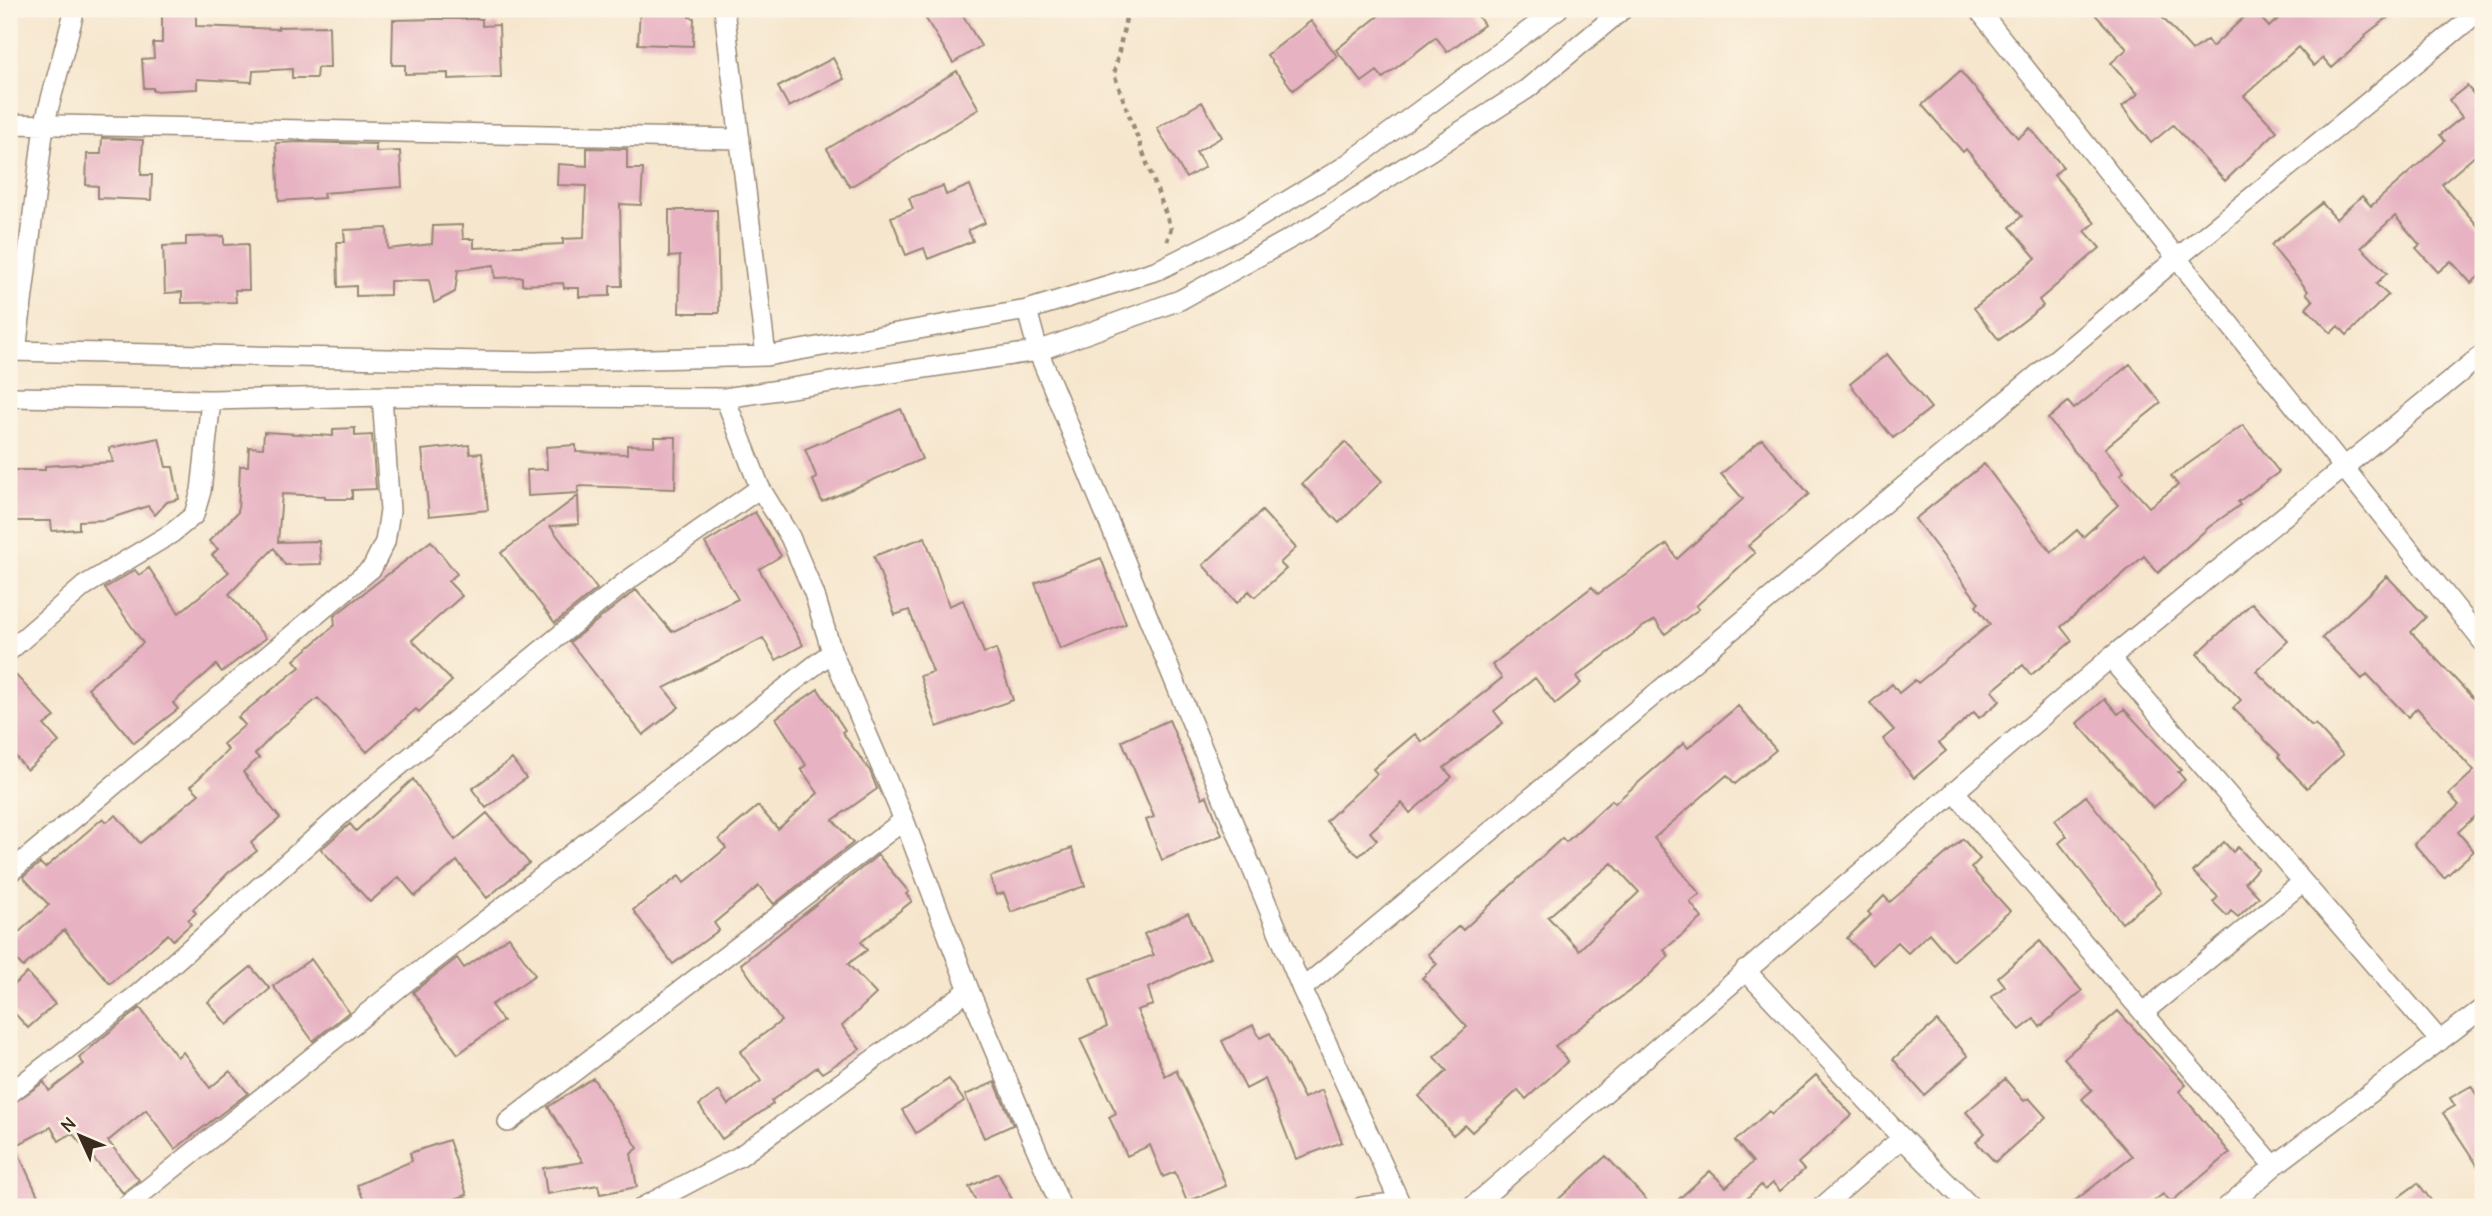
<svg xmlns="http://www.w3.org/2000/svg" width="2492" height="1216" font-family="'Comic Neue',sans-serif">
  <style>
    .building { fill: #e7b2c2; fill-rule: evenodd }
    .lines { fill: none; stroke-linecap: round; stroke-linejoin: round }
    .minor-casing { stroke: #988876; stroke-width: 22 }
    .path { stroke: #988876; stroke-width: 4.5; stroke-dasharray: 5 5; stroke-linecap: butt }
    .minor { stroke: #fff; stroke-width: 19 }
  </style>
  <rect width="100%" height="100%" fill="#fcf5e5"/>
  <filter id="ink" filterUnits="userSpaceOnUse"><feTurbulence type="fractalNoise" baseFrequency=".0143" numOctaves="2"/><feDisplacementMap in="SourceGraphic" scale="14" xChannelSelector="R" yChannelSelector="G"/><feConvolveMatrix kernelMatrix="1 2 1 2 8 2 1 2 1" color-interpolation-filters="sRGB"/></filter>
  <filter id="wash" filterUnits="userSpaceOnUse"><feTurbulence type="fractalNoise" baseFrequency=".00686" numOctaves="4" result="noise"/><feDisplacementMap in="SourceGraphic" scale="28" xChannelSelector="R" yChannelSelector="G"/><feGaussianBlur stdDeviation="1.57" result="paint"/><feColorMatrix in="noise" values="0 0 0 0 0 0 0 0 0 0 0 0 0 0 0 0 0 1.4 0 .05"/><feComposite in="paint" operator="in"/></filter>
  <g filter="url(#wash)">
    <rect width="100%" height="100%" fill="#f6e6ce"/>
    <g id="blocks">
      <path class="building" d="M162,9H196V26L278,29V27L329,26L330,68H317L316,78H292V69L253,71L252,82L197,79V89L153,91V88H144L142,59L154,58L153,43H162Z
        M640,9H689V17L694,18L693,46L638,44Z
        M920,9H959L981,46L953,63Z
        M1387,9H1473L1484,25L1447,52L1436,37L1383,78L1377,71L1362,82L1336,50Z
        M2090,9H2155L2192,51L2207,40L2212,47L2253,9L2269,27L2289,9H2399L2365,35L2366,37L2332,68L2323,58L2314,66L2298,47L2244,96L2277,131L2225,181L2173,125L2151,143L2122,107L2138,94L2111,63L2127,49Z
        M439,19H482V26L499,25L501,77L448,79V73L405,74V65H392L393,20Z
        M1311,21L1337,56L1293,90L1267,55Z
        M833,58L844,79L789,107L778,87Z
        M957,71L979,109L850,187L827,149Z
        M1960,71L2018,138L2030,128L2063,167L2054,175L2095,223L2085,231L2100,248L2039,300L2043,306L1999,340L1974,308L2036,258L2010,227L2022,216L1966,149L1963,152L1922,105Z
        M2467,86L2480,102L2483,99V149L2442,184L2483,232V273L2471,283L2451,261L2438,272L2416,248L2420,245L2395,216L2361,247L2387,273L2376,284L2388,295L2347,335L2338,326L2331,333L2306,308L2313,301L2306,293L2308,291L2271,245L2322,203L2336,219L2362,196L2371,206L2445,141L2440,135L2462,117L2449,100Z
        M1202,102L1222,137L1196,152L1205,167L1186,178L1157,128Z
        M102,138L143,140L141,175H152L151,200L98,198V186L86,185L87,154H101Z
        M301,142L376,144V152L400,151L402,187L323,193L324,198L279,201L276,143Z
        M587,148L627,149V169H643L641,205L620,204L622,286H610V296L579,297V288H564L563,283L522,285V277L495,278L494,265L458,270L455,292L434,303L429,280L390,281V295L356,296V286L338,287L337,242H345L344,230L387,228L388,249L432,244L433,226L462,225L463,239H474V248L563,244V239L584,238L586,186L557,185L558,164L587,166Z
        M970,185L985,223L968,230L973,241L928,259L924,248L906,255L891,217L913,209L909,198L943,186L946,195Z
        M669,210H717L719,313H679L680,256L669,257Z
        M224,236V245L248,244L249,290H235L236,302L182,303V292L165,293L163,246L186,245V237Z
        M1887,354L1931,408L1893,438L1850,384Z
        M2130,364L2161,403L2105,448L2124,472L2120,475L2149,507L2178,485L2171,476L2243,425L2279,472L2238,502L2240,505L2209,527L2158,573L2144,556L2061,627L2072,641L2031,675L2023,665L1992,691L2000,701L1979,718L1974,712L1939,743L1946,751L1914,778L1883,739L1894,730L1870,703L1892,684L1899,693L1915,680L1918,683L1990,624L1976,606L1979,603L1915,519L1984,464L2051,552L2077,530L2083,537L2118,505L2048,419L2068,402L2074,409Z
        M901,409L922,459L822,502L813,480L817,478L805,449Z
        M355,428V436L372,435L376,489L352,490V499H325V496L282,494L278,542L319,541L321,564L285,565L274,548L229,594L266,638L222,672L216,665L173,703L178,709L134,743L88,688L143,643L105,588L135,570L139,575L149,568L179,613L229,572L212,555L218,549L209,541L238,512L240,466H248L249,447L263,448L264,432L333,436V429Z
        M654,437H676L675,489L578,486V493L528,496L527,470L547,469L546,447L576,445V452L627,454V445L654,446Z
        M159,438L166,467H173L179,499L167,502L155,515L148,506L105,520L79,521V529L52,531L51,521H9V470H45V466L113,462L109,448Z
        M1762,439L1809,494L1748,546L1755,553L1696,606L1699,609L1665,634L1655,620L1644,626L1576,677L1581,683L1555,704L1535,678L1494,711L1503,723L1444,768L1452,777L1410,813L1402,803L1370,832L1377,840L1359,856L1352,850L1326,821L1377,774L1373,769L1415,734L1422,742L1502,678L1492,665L1592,587L1598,594L1667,544L1677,559L1743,499L1721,474Z
        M1345,442L1382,481L1339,523L1302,484Z
        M469,445L470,454L482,453L488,510L429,516L422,450Z
        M578,496L579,524L550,526L597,589L555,623L501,553Z
        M1262,511L1296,548L1280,563L1286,569L1255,597L1249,591L1237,603L1203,565Z
        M755,512L781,556L759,569L803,645L776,660L763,638L664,688L679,707L643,735L570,642L636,590L672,632L738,599L705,543Z
        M925,537L949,606L963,600L984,653L996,649L1013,700L937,727L920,676L933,672L909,610L895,615L874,556Z
        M431,541L457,574L448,581L462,596L412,640L452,681L419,712L416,709L367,752L318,698L276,732L255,754L259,758L243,772L280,818L251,843L257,851L228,873L193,909L196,913L188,920L191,924L173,940L168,934L110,984L64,930L23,967L9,951V941L49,905L23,877L40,863L45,868L103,818L107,822L116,815L140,843L199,794L191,786L228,750L223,744L245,725L238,717L300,667L294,660L335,625L334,616Z
        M1101,558L1126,624L1060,649L1035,583Z
        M2387,576L2426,617L2411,632L2483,709V809L2458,832L2474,851L2444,878L2414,844L2459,805L2449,794L2474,771L2417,708L2408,717L2367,674L2362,679L2322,638Z
        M2252,603L2288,641L2256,671L2312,726L2315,724L2343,755L2307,788L2278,757L2280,755L2233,708L2241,700L2197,654Z
        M9,668L55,717L44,725L59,742L27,770L9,749Z
        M818,689L845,730L842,732L870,771L877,789L833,820L853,843L774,904L759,886L714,923L719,930L673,964L633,910L679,876L684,883L726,848L719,839L758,806L778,829L818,793L801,769L806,765L776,718Z
        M2105,699L2118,714L2124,709L2181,770L2178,772L2185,780L2153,808L2077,723Z
        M1738,706L1776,750L1735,784L1727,775L1654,838L1700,894L1690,902L1702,918L1664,950L1669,956L1643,981L1555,1046L1568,1061L1526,1099L1518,1090L1472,1132L1465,1125L1453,1135L1419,1096L1447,1071L1434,1057L1467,1027L1422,978L1437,964L1428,954L1459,926L1463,930L1562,838L1566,842L1612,800L1615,803L1684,743L1688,748ZM1612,863L1639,892L1579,950L1548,917Z
        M1169,720L1202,798L1207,796L1222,835L1162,860L1146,820L1154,817L1122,741Z
        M512,759L526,778L486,808L472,789Z
        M413,779L455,840L487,813L529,863L487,898L457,861L415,896L399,877L370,902L321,849L350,824L356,831Z
        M2086,796L2161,892L2122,923L2059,843L2067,836L2055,820Z
        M1963,839L1980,859L1971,868L2010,911L1953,961L1929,933L1908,953L1897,942L1873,965L1847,938L1871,915L1868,912L1884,896L1890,902Z
        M2224,842L2233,852L2238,847L2258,868L2245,882L2259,897L2238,917L2231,911L2227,916L2213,902L2218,897L2193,872Z
        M1072,848L1085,886L1011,912L1004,893L996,895L990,877Z
        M878,855L909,892L906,894L912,901L861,942L867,950L848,964L876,994L842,1026L860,1049L822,1073L817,1067L771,1101L773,1104L722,1139L699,1105L719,1091L728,1105L761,1081L740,1052L781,1021L741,964Z
        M1188,913L1210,958L1148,988L1153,1005L1137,1010L1165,1076L1176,1070L1206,1134L1226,1186L1187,1202L1175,1172L1163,1177L1150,1145L1127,1156L1109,1117L1116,1113L1080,1039L1107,1027L1090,978L1154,955L1144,934Z
        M509,937L535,975L491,1005L503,1021L458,1054L413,992L457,958L464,968Z
        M2040,941L2082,991L2040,1027L2034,1019L2020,1030L1991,997L2005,986L1998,977Z
        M311,959L349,1012L313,1041L273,986Z
        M251,967L270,989L227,1025L208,1002Z
        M27,973L55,1004L28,1028L9,1007V989Z
        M140,1008L177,1057L183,1052L210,1088L230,1071L248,1093L175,1149L146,1110L108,1141L139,1180L123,1193L72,1133L59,1141L51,1127L15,1146L43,1207H9V1106L44,1082L49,1091L84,1064L79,1058L102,1038Z
        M2118,1011L2186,1085L2179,1091L2230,1153L2171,1202L2163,1194L2146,1207H2067L2132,1156L2082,1099L2092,1090L2064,1058Z
        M1937,1021L1968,1056L1924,1095L1893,1059Z
        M1253,1025L1260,1038L1270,1033L1304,1098L1322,1090L1342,1142L1296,1159L1265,1079L1246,1089L1222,1041Z
        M1816,1075L1852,1115L1798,1163L1804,1170L1780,1191L1773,1183L1765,1190L1761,1185L1741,1204L1744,1207H1670L1710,1171L1726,1187L1753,1162L1735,1141L1769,1111L1772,1114Z
        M593,1078L638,1148L631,1154L637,1187L600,1194L598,1185L547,1194L543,1168L583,1162L548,1107Z
        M949,1079L964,1101L916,1133L902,1110Z
        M2005,1079L2024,1101L2029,1098L2046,1117L1995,1162L1976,1142L1985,1133L1966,1112Z
        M995,1082L1013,1125L984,1138L965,1095Z
        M2471,1086L2476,1094L2483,1090V1174L2443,1113L2455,1106L2450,1098Z
        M449,1140L467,1195L429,1207H367L357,1185L412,1161L410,1153Z
        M1606,1156L1653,1207H1550Z
        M998,1173L1016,1207H979L969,1187Z
        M2418,1183L2436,1207H2385Z"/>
    </g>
  </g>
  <g filter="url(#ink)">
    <use href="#blocks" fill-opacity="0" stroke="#988876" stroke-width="2"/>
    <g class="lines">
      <g class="minor-casing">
        <path id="minor" d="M724,9L766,356
          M1978,9L2483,642
          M9,124L740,139
          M1027,310L1038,351L1302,989L1402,1207
          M9,351L535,362L766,356L1027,310L1158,270L1242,228L1342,168L1558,9
          M16,351L44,125L75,9
          M9,397L211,400L382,396L725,398L1038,351L1180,300L1311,227L1527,89L1623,9
          M725,398L760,488L790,537L814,593L832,652L904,820L969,990L1061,1207
          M9,651L84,586L172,533L194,515L201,491L211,400
          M2110,658L2440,1041
          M1954,791L2274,1166
          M9,873L372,568L385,542L390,511L382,396
          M1745,970L1902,1138L1971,1207
          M1302,989L2176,259L2482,9
          M2145,1011L2303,882
          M9,1094L137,995L366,793L624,583L760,488
          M508,1122L904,820
          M125,1207L406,982L832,652
          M643,1207L740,1156L969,990
          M1362,1207L1399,1202
          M1472,1207L2110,658L2483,354
          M1822,1207L1902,1138
          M2227,1207L2274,1166L2483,1008"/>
      </g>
      <path class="path" d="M1128,9L1114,74L1171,228L1167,241"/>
      <use href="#minor" class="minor"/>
    </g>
  </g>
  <rect width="2492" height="1216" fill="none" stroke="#fcf5e5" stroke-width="35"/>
  <g transform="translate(80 1136) rotate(314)" stroke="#fcf5e5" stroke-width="5" paint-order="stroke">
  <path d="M0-5L12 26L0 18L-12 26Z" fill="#3b2a1e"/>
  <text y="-10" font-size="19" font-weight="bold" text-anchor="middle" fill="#3b2a1e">N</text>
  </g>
</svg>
